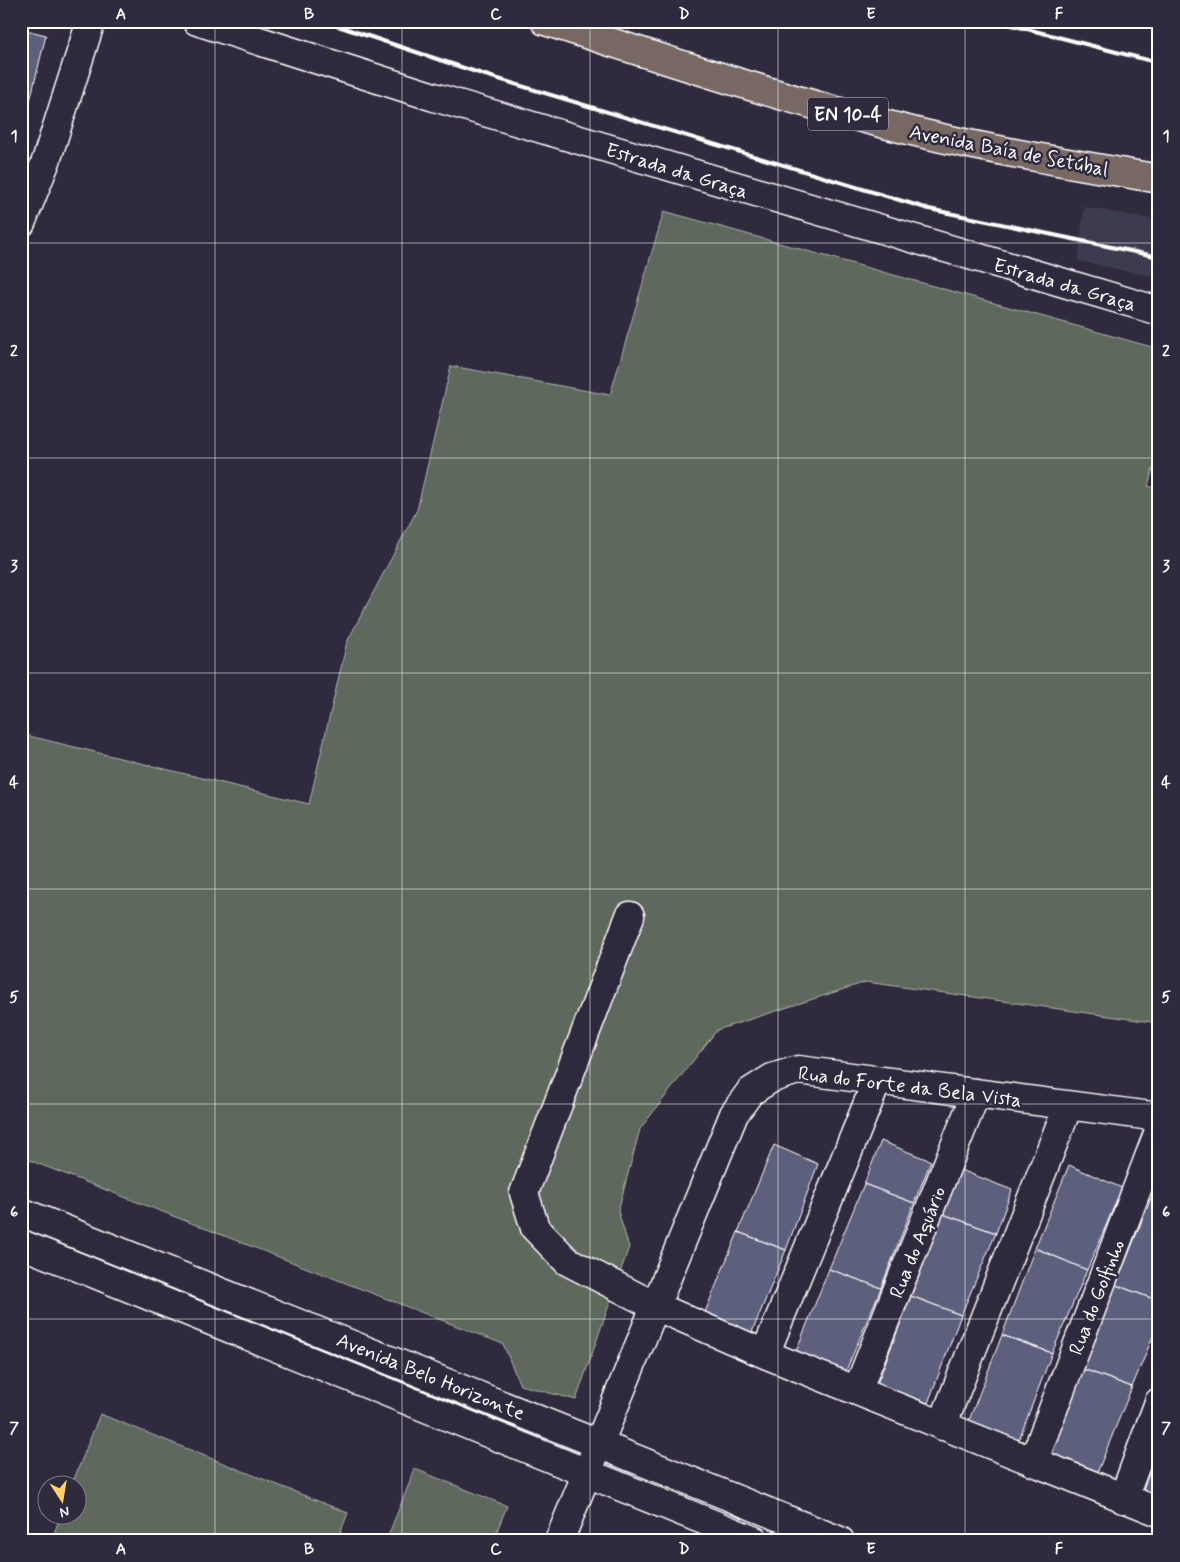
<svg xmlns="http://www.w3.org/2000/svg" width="1180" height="1562" font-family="Mynerve,sans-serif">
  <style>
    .built { fill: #3d3a50 }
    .green { fill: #5f685c; stroke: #afb4ae }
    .building { fill: #5d607d; stroke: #fff }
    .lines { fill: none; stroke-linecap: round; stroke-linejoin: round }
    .street-casing { stroke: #fff; stroke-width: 31 }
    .secondary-casing { stroke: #fff; stroke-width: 31 }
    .primary-casing { stroke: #fff; stroke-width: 31 }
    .street { stroke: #2f2a3d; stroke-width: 28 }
    .secondary { stroke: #2f2a3d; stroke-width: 28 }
    .primary { stroke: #776864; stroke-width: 28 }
    .rail { stroke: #fff; stroke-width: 4 }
    .grid { fill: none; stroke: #fff; stroke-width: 1; stroke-opacity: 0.55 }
    .labels { text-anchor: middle; stroke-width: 5; stroke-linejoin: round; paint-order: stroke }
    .shield { fill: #2f2a3d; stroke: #c1bfc5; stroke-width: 1 }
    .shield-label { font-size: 19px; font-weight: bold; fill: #fff }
    .street-label { font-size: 20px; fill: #fff; stroke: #2f2a3d }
    .neatline { fill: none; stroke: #fff; stroke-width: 2 }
    .grid-label { font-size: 16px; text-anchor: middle; font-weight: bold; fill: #fff }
  </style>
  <rect width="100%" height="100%" fill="#2f2a3d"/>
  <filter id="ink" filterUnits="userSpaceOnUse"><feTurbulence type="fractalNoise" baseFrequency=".02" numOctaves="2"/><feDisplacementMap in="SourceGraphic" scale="10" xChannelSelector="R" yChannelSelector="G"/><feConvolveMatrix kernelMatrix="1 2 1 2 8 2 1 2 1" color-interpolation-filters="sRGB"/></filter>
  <g filter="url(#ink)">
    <path class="built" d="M1084,207L1159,220V278L1078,261Z"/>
    <path class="green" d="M664,211L1159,349V448L1148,486L1159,489V1023L866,982L717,1030L640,1129L618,1211L629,1247L576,1400L520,1385L503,1344L21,1157V734L309,804L347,642L417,510L451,366L610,395Z
      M100,1414L348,1513L337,1541H51L61,1515L78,1514V1484H72Z
      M415,1469L507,1506L493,1541H386Z"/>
    <path class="building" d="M21,29L46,35L21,138Z
      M881,1141L931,1161L914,1203L864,1184Z
      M774,1145L818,1164L786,1250L738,1232Z
      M1069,1165L1122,1188L1087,1270L1035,1248Z
      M961,1170L1012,1190L996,1233L943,1214Z
      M864,1184L914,1203L881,1288L829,1269Z
      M1151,1198L1159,1201V1301L1116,1285Z
      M943,1214L996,1233L961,1315L911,1296Z
      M738,1232L786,1250L750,1337L703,1317Z
      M1035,1248L1087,1270L1052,1353L1002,1335Z
      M829,1269L881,1288L845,1373L795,1354Z
      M1116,1285L1159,1301V1322L1132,1387L1083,1369Z
      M911,1296L961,1315L928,1403L877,1384Z
      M1002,1335L1052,1353L1018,1442L968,1423Z
      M1083,1369L1132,1387L1097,1473L1047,1454Z
      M1159,1447V1501L1141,1494Z"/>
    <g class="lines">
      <g class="street-casing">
        <path id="street" d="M21,223L46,161L91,21
          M630,916L524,1193L535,1228L567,1261L655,1306L765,1354L1159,1512
          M765,1354L877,1081
          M857,1391L976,1093
          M942,1426L1068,1106
          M1033,1462L1159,1131
          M1123,1499L1159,1402
          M559,1541L734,1114L750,1092L772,1078L798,1070L1159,1117"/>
      </g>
      <g class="secondary-casing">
        <path id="secondary" d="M197,21L434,97L1159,311
          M21,1212L840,1541
          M21,1244L755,1541"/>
      </g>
      <g class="primary-casing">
        <path id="primary" d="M545,21C660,58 775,96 892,126C980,149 1070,163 1159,179"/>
      </g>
      <use href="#street" class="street"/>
      <use href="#secondary" class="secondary"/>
      <use href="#primary" class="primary"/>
      <path class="rail" d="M323,21L482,74L929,209L1159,257
        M996,21L1159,63"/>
    </g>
  </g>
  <path class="grid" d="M215,21V1541M402,21V1541M590,21V1541M778,21V1541M965,21V1541M21,243H1159M21,458H1159M21,673H1159M21,889H1159M21,1104H1159M21,1319H1159"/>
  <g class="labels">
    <rect class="shield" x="808" y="97.5" width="80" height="33" rx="4"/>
    <g class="shield-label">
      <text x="848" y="121">EN 10-4</text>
    </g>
    <g class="street-label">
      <text transform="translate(1009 150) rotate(11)" y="7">Avenida Baía de Setúbal</text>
      <text transform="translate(677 170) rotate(17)" y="7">Estrada da Graça</text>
      <text transform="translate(1065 284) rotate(16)" y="7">Estrada da Graça</text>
      <text transform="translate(910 1086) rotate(7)" y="7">Rua do Forte da Bela Vista</text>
      <text transform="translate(917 1242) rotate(-68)" y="7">Rua do Aquário</text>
      <text transform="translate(1096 1297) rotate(-69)" y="7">Rua do Golfinho</text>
      <text transform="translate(431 1376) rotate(22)" y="7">Avenida Belo Horizonte</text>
    </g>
  </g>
  <rect width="1180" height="1562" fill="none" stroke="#2f2a3d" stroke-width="55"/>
  <g transform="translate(62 1500) rotate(168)"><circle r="24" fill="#2f2a3d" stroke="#827f8b"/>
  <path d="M0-4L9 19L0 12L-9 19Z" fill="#ffd166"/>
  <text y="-8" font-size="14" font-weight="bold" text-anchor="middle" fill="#ffffff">N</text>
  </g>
  <rect x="28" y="28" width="1124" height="1506" class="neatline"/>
  <g class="grid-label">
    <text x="121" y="19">A</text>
    <text x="309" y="19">B</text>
    <text x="496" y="19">C</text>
    <text x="684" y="19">D</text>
    <text x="871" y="19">E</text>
    <text x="1059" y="19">F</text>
    <text x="14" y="141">1</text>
    <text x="1166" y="141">1</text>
    <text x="14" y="356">2</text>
    <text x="1166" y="356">2</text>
    <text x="14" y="571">3</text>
    <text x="1166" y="571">3</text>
    <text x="14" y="787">4</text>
    <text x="1166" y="787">4</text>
    <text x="14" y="1002">5</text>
    <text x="1166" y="1002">5</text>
    <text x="14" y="1217">6</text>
    <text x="1166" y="1217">6</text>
    <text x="14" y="1433">7</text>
    <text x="1166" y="1433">7</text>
    <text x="121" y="1554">A</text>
    <text x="309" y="1554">B</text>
    <text x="496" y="1554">C</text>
    <text x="684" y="1554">D</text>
    <text x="871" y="1554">E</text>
    <text x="1059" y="1554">F</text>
  </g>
</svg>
